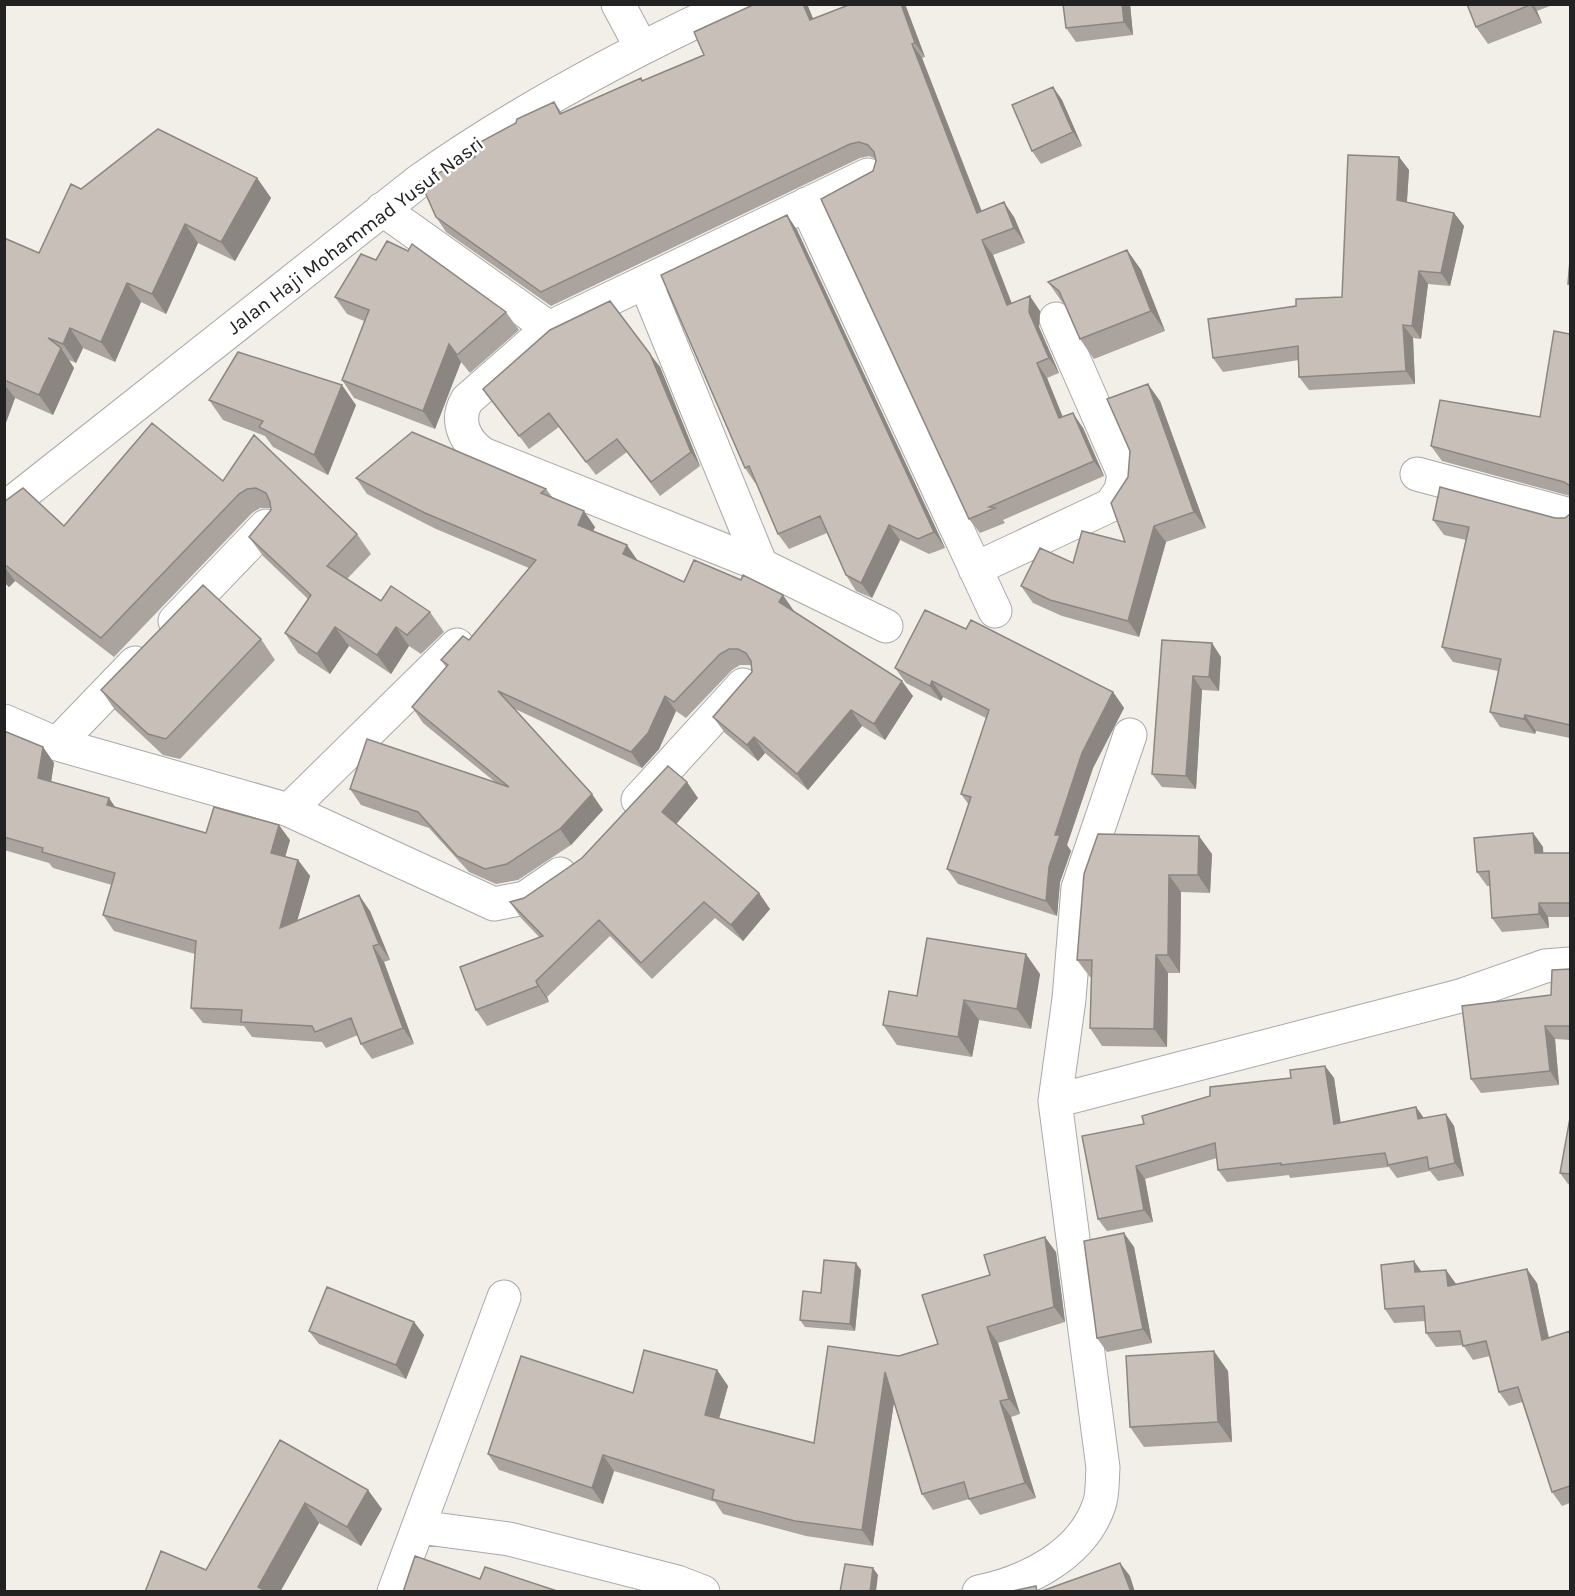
<svg xmlns="http://www.w3.org/2000/svg" width="1575" height="1596" font-family="Karla,sans-serif">
  <style>
    .lines { fill: none; stroke-linecap: round; stroke-linejoin: round }
    .minor-casing { stroke: #a9a9a9; stroke-width: 35 }
    .minor { stroke: #fff; stroke-width: 33 }
    .wall { fill: #aba49e }
    .shaded-wall { fill: #8b8681 }
    .building { fill: #c7bfb8; stroke: #8b8681; stroke-width: 1.5 }
    .labels { text-anchor: middle; stroke-width: 5; stroke-linejoin: round; paint-order: stroke }
    .street-label { font-size: 20px; fill: #222; stroke: #fff }
  </style>
  <rect width="100%" height="100%" fill="#f2efe9"/>
  <g class="lines">
    <g class="minor-casing">
      <path id="minor" d="M618,4L641,47
        M868,175L549,328L467,400C455,420 464,441 483,454L761,565L886,626
        M806,204L995,611
        M382,209L549,328
        M646,284L761,565
        M1417,474L1570,515
        M4,509L419,181C518,111 623,55 733,4
        M975,569L1111,505L1121,490L1124,474L1056,319
        M175,621L266,526
        M4,721L57,744L289,810L494,904L525,898L560,874
        M57,744L135,663
        M638,800L743,685
        M289,810L457,645
        M1055,1101L1460,996L1545,966L1570,964
        M419,1527L509,1539L677,1582L703,1592
        M394,1592L504,1297
        M979,1592C1027,1582 1082,1555 1099,1505C1103,1495 1102,1479 1103,1468L1055,1101L1069,999L1078,888L1130,735"/>
    </g>
    <use href="#minor" class="minor"/>
  </g>
  <path class="wall" d="M755,4H807L813,19L905,4L925,57L922,58L981,211L1014,217L1025,243L993,255L1011,303L1040,311L1039,327L1059,373L1047,378L1063,417L1083,428L1104,476L1003,520L1005,523L980,533L969,519L873,171L876,161V159L869,156L860,158L551,306L446,232L436,217L475,157L516,123L554,102L562,113L643,81L704,55Z
    M1063,4H1130L1133,35L1076,42L1066,28Z
    M1467,4H1555L1537,11L1542,23L1488,44L1476,27Z
    M1053,87L1062,100L1082,146L1041,164L1032,151Z
    M1399,157L1409,170L1407,202L1454,213L1464,226L1450,286L1428,284L1421,339L1413,338L1415,384L1309,390L1299,377V360L1223,372L1213,358L1296,306L1342,297Z
    M257,178L271,198L235,261L198,243L166,314L141,302L115,362L83,348L76,363L69,360L74,368L53,415L15,398L4,428V238L39,253L81,189Z
    M787,215L797,230L945,548L929,554L900,540L872,598L856,591L846,575L827,533L789,549L778,534L756,482L755,483L745,468Z
    M1127,250L1141,270L1165,331L1094,359L1080,339L1065,304L1062,302L1048,282Z
    M408,251L506,312L519,330L470,373L461,362L435,429L354,398L342,380L364,321L347,314L335,297L376,260Z
    M1570,334V496L1442,461L1431,446L1540,417Z
    M650,354L660,367L700,466L660,496L627,452L596,475L559,427L529,449L483,389Z
    M209,400L356,405L328,475L273,447L265,436L223,420Z
    M1160,401L1206,528L1166,542L1139,637L1062,616L1033,603L1021,586L1125,542L1128,477Z
    M254,435L357,534L371,554L347,579L381,601L430,612L444,632L421,654L409,646L391,674L349,646L330,674L298,653L285,633L308,599L263,556L249,537L271,510L270,508H260L252,513L114,657L15,581L9,587L4,583V502L64,526L223,481Z
    M356,478L546,489L553,498L595,527L593,531L638,561L684,582L794,611V612L913,696L885,740L862,726L808,790L765,753L758,761L725,733L713,717L752,672V666L750,665H740L732,670L686,718L676,711L659,749L642,768L515,709L603,810L571,845L518,880L496,884L469,872L429,828L361,805L350,789L495,782L423,723L412,707L446,667L441,660L469,640L529,568L436,529L367,494Z
    M1570,514V738L1536,731L1535,734L1500,727L1490,712L1498,671L1453,662L1442,647L1466,540L1444,535L1433,520L1565,518Z
    M966,629L1113,692L1124,708L1093,768L1067,845L1071,851L1060,882L1057,916L958,884L947,869L969,805L961,794L986,718L943,697L941,701L906,683L895,668Z
    M261,639L275,660L180,759L163,755L115,710L101,690Z
    M1162,640L1221,657L1219,691L1202,690L1196,789L1162,787L1152,774Z
    M4,731L43,747L54,763L51,782L115,807L206,833L290,840L285,857L298,860L310,876L297,920L370,911L390,960L384,962L414,1044L372,1059L361,1044L358,1035L326,1048L322,1042L252,1037L244,1026L203,1023L191,1008L195,954L114,931L103,915L112,885L53,868L49,863L4,850Z
    M698,798L676,824L770,909L743,941L715,918L652,979L610,936L547,997L549,1002L487,1026L476,1010L540,938L521,918L510,902L524,898Z
    M1533,833L1543,847V853H1570V917H1548L1549,928L1502,932L1492,918L1490,886H1487L1477,872Z
    M1212,854L1210,893L1181,892L1180,973H1168L1167,1047L1102,1046L1090,1028L1091,977H1090L1077,960L1084,874Z
    M1570,969V1040L1555,1039L1559,1085L1481,1093L1471,1079L1551,995Z
    M1040,974L1031,1029L979,1020L972,1057L897,1045L883,1025L917,996Z
    M1325,1066L1334,1078L1340,1123L1416,1107L1424,1118L1446,1114L1454,1126L1464,1176L1438,1181L1430,1171L1397,1178L1389,1167L1290,1178L1289,1175L1227,1182L1218,1170L1217,1158L1145,1179L1153,1222L1107,1231L1098,1219L1144,1124L1291,1078Z
    M1570,1118V1185L1568,1184L1560,1173Z
    M1134,1247L1152,1343L1107,1352L1097,1338Z
    M1056,1252L1065,1322L998,1343L1020,1414L1011,1417L1036,1498L980,1515L969,1499L933,1510L922,1494L894,1402L873,1546L806,1536L723,1514L715,1502L614,1471L603,1504L499,1470L488,1454L633,1393L717,1370L728,1386L719,1418L814,1443L899,1356L938,1344L990,1275Z
    M861,1270L855,1331L805,1327L800,1320Z
    M1446,1270L1456,1284L1537,1283L1549,1338L1570,1331V1503L1562,1506L1552,1492L1522,1402L1509,1406L1499,1392L1490,1356L1473,1360L1463,1345L1436,1347L1426,1333L1425,1321L1394,1323L1385,1309L1422,1272Z
    M414,1322L424,1335L406,1379L319,1344L309,1331Z
    M1228,1371L1232,1442L1144,1447L1130,1427Z
    M280,1440L382,1509L361,1546L319,1523L280,1592H145L206,1570Z"/>
  <path class="shaded-wall" d="M803,4H807L820,35L810,20Z
    M901,4H905L925,57L915,43Z
    M1122,4H1130L1133,35L1124,22Z
    M1530,4H1533L1537,11L1542,23Z
    M912,44L922,58L988,227L977,213Z
    M1053,87L1062,100L1082,146L1073,132Z
    M1399,157L1409,170L1406,214L1397,200Z
    M257,178L271,198L235,261L221,242Z
    M1004,202L1014,217L1025,243L1014,228Z
    M1454,213L1464,226L1450,286L1441,273Z
    M787,215L797,230L945,548L934,532Z
    M185,224L198,243L166,314L152,294Z
    M982,240L993,255L1018,319L1007,305Z
    M1127,250L1141,270L1165,331L1151,311Z
    M1419,271L1428,284L1421,339L1412,326Z
    M127,283L141,302L115,362L101,342Z
    M1030,296L1040,311L1039,327L1059,373L1049,358L1029,312Z
    M1403,325L1413,338L1415,384L1406,371Z
    M70,328L83,348L76,363L63,344Z
    M449,344L461,362L435,429L423,411Z
    M61,348L74,368L53,415L39,395Z
    M650,354L660,367L700,466L691,452Z
    M1037,363L1047,378L1069,433L1059,418Z
    M4,384L15,398L4,428Z
    M1148,384L1160,401L1206,528L1194,512Z
    M342,385L356,405L328,475L314,455Z
    M1073,413L1083,428L1104,476L1094,461Z
    M584,511L595,527L589,540L578,525Z
    M889,525L900,540L872,598L861,583Z
    M1154,526L1166,542L1139,637L1128,621Z
    M627,545L638,561L623,554Z
    M4,566L15,581L9,587L4,581Z
    M783,595L794,611L790,618L779,602Z
    M335,627L349,646L330,674L317,654Z
    M396,627L409,646L391,674L377,655Z
    M1212,643L1221,657L1219,691L1209,677Z
    M1193,676L1202,690L1196,789L1186,776Z
    M902,681L913,696L885,740L874,724Z
    M932,681L943,697L941,701L930,686Z
    M1113,692L1124,708L1093,768L1067,845L1071,851L1060,882L1057,916L1046,901L1049,867L1055,835L1082,753Z
    M665,696L676,711L659,749L642,768L631,752Z
    M851,710L862,726L808,790L797,774Z
    M1525,715L1536,731L1535,734L1524,719Z
    M754,737L765,753L758,761L747,745Z
    M43,747L54,763L49,794L38,778Z
    M687,782L698,798L673,828L662,812Z
    M592,794L603,810L571,845L560,829Z
    M109,798L120,814L107,805Z
    M279,825L290,840L282,868L271,853Z
    M1533,833L1543,847L1544,866L1535,853Z
    M1199,836L1212,854L1210,893L1198,875Z
    M298,860L310,876L291,943L280,928Z
    M1169,875L1181,892L1180,973L1168,955Z
    M759,893L770,909L743,941L731,925Z
    M359,895L370,911L390,960L379,944Z
    M1539,903L1548,917L1549,928L1539,914Z
    M373,946L384,962L414,1044L403,1028Z
    M1026,954L1040,974L1031,1029L1017,1009Z
    M1156,955L1168,973L1167,1047L1154,1029Z
    M536,981L547,997L549,1002L538,986Z
    M964,1000L979,1020L972,1057L958,1037Z
    M1545,1026L1555,1039L1559,1085L1550,1071Z
    M1325,1066L1334,1078L1343,1137L1334,1124Z
    M1416,1107L1425,1120L1418,1119Z
    M1446,1114L1454,1126L1464,1176L1455,1163Z
    M1136,1166L1145,1179L1153,1222L1144,1210Z
    M1124,1233L1134,1247L1152,1343L1143,1329Z
    M1045,1237L1056,1252L1065,1322L1054,1307Z
    M1414,1261L1424,1275L1415,1272Z
    M856,1263L861,1270L855,1331L850,1324Z
    M1527,1269L1537,1283L1552,1354L1542,1340Z
    M1446,1270L1456,1284L1457,1300L1448,1286Z
    M414,1322L424,1335L406,1379L396,1365Z
    M987,1327L998,1343L1020,1414L1009,1399Z
    M1214,1351L1228,1371L1232,1442L1218,1422Z
    M717,1370L728,1386L716,1430L705,1415Z
    M885,1372L896,1388L873,1546L862,1530Z
    M1000,1401L1011,1417L1036,1498L1025,1483Z
    M603,1455L614,1471L603,1504L592,1488Z
    M368,1490L382,1509L361,1546L347,1527Z
    M305,1503L319,1523L280,1592H261L258,1587Z
    M1120,1563L1130,1576L1135,1592H1131Z
    M873,1568L878,1575L876,1592H870Z"/>
  <path class="building" d="M755,4H803L810,20L851,4H901L915,43L912,44L977,213L1004,202L1014,228L982,240L1007,305L1030,296L1029,312L1049,358L1037,363L1059,418L1073,413L1094,461L989,507L995,508L969,519L821,199L873,171L876,161L874,152L868,145L859,142L850,144L541,292L436,217L420,181L475,157L471,147L516,123L517,119L554,102L560,114L641,78L642,81L704,55L694,32Z
    M1063,4H1122L1124,22L1066,28Z
    M1467,4H1530V5L1476,27Z
    M1053,87L1073,132L1032,151L1012,105Z
    M158,129L257,178L221,242L185,224L152,294L127,283L101,342L70,328L63,344L48,338L61,348L39,395L4,380V238L39,253L71,184L81,189Z
    M1348,155L1399,157L1397,200L1454,213L1441,273L1419,271L1412,326L1403,325L1406,371L1299,377L1298,346L1213,358L1208,319L1296,306V299L1342,297Z
    M787,215L934,532L918,539L889,525L861,583L846,575L820,516L778,534L749,466L745,468L661,275Z
    M387,241L408,251L412,244L506,312L457,355L449,344L423,411L342,380L369,310L335,297L361,254L376,260Z
    M1127,250L1151,311L1080,339L1059,291L1048,282Z
    M1570,260V284H1568Z
    M610,301L650,354L691,452L651,482L617,439L586,462L549,413L519,436L483,389L550,330Z
    M1554,331L1570,334V486L1564,482L1431,446L1440,400L1540,417Z
    M238,352L342,385L314,455L259,427L263,421L209,400Z
    M1148,384L1194,512L1154,526L1128,621L1050,600L1021,586L1040,548L1073,563L1082,531L1125,542L1111,503L1128,477L1130,451L1107,399Z
    M152,423L223,481L254,435L357,534L327,566L381,601L391,586L430,612L407,635L396,627L377,655L335,627L317,654L285,633L311,595L249,537L271,510L270,502L266,493L256,488L247,489L239,494L101,638L4,564V502L23,488L64,526Z
    M412,432L546,489L541,493L584,511L578,525L627,545L623,554L684,582L694,560L741,580L743,575L783,595L779,602L902,681L874,724L851,710L797,774L754,737L747,745L713,717L752,672L751,661L746,653L738,649H729L720,654L674,702L665,696L648,733L631,752L498,691L592,794L560,829L507,864L485,869L457,856L418,812L350,789L367,739L509,787L412,707L448,665L441,660L463,636L469,640L536,560L425,513L356,478Z
    M1440,487L1555,518H1565L1570,514V725L1525,715L1524,719L1490,712L1501,659L1442,647L1469,527L1433,520Z
    M203,585L261,639L166,739L148,734L101,690Z
    M925,610L966,629L971,620L1113,692L1082,753L1055,835H1060L1049,867L1046,901L947,869L971,797L961,794L989,710L932,681L930,686L895,668Z
    M1162,640L1212,643L1209,677L1193,676L1186,776L1152,774Z
    M4,731L43,747L38,778L109,798L107,805L206,833L214,807L279,825L271,853L298,860L280,928L359,895L379,944L373,946L403,1028L361,1044L351,1018L315,1032L312,1026L241,1022L242,1010L191,1008L196,941L103,915L115,873L42,852L43,848L4,837Z
    M668,766L687,782L662,812L759,893L731,925L704,902L641,963L599,920L536,981L538,986L476,1010L460,967L543,936L510,902L524,898L582,858Z
    M1533,833L1535,853H1570V903H1539V914L1492,918L1489,871L1477,872L1474,838Z
    M1098,834L1199,836L1198,875H1169L1168,955H1156L1154,1029L1090,1028L1092,960H1077L1084,874Z
    M927,938L1026,954L1017,1009L964,1000L958,1037L883,1025L889,991L917,996Z
    M1570,969V1026H1545L1550,1071L1471,1079L1462,1006L1551,995L1552,970Z
    M1325,1066L1334,1124L1416,1107L1418,1119L1446,1114L1455,1163L1429,1169L1427,1157L1388,1165L1385,1153L1281,1165V1163L1218,1170L1215,1143L1136,1166L1144,1210L1098,1219L1082,1136L1144,1124L1142,1116L1210,1096V1087L1291,1078L1290,1070Z
    M1570,1118V1174L1560,1173Z
    M1124,1233L1143,1329L1097,1338L1084,1241Z
    M1045,1237L1054,1307L987,1327L1009,1399L1000,1401L1025,1483L969,1499L964,1482L922,1494L885,1372L862,1530L795,1521L712,1499L714,1490L603,1455L592,1488L488,1454L521,1356L633,1393L644,1350L717,1370L705,1415L814,1443L828,1346L899,1356L938,1344L922,1295L990,1275L984,1255Z
    M824,1260L856,1263L850,1324L800,1320L803,1291L821,1293Z
    M1414,1261L1415,1272L1446,1270L1448,1286L1527,1269L1542,1340L1570,1331V1486L1552,1492L1518,1387L1499,1392L1486,1341L1463,1346L1460,1331L1426,1333L1424,1306L1385,1309L1381,1265Z
    M327,1287L414,1322L396,1365L309,1331Z
    M1214,1351L1218,1422L1130,1427L1126,1356Z
    M280,1440L368,1490L347,1527L305,1503L258,1587L268,1592H145L161,1551L206,1570Z
    M415,1556L480,1579L485,1567L560,1592H403Z
    M1120,1563L1131,1592H1039Z
    M845,1564L873,1568L870,1592H840Z
    M1036,1586L1037,1592H1008Z"/>
  <g class="labels">
    <g class="street-label">
      <text transform="translate(355 235) rotate(-37)" y="7">Jalan Haji Mohammad Yusuf Nasri</text>
    </g>
  </g>
  <rect width="1575" height="1596" fill="none" stroke="#222222" stroke-width="12"/>
</svg>
